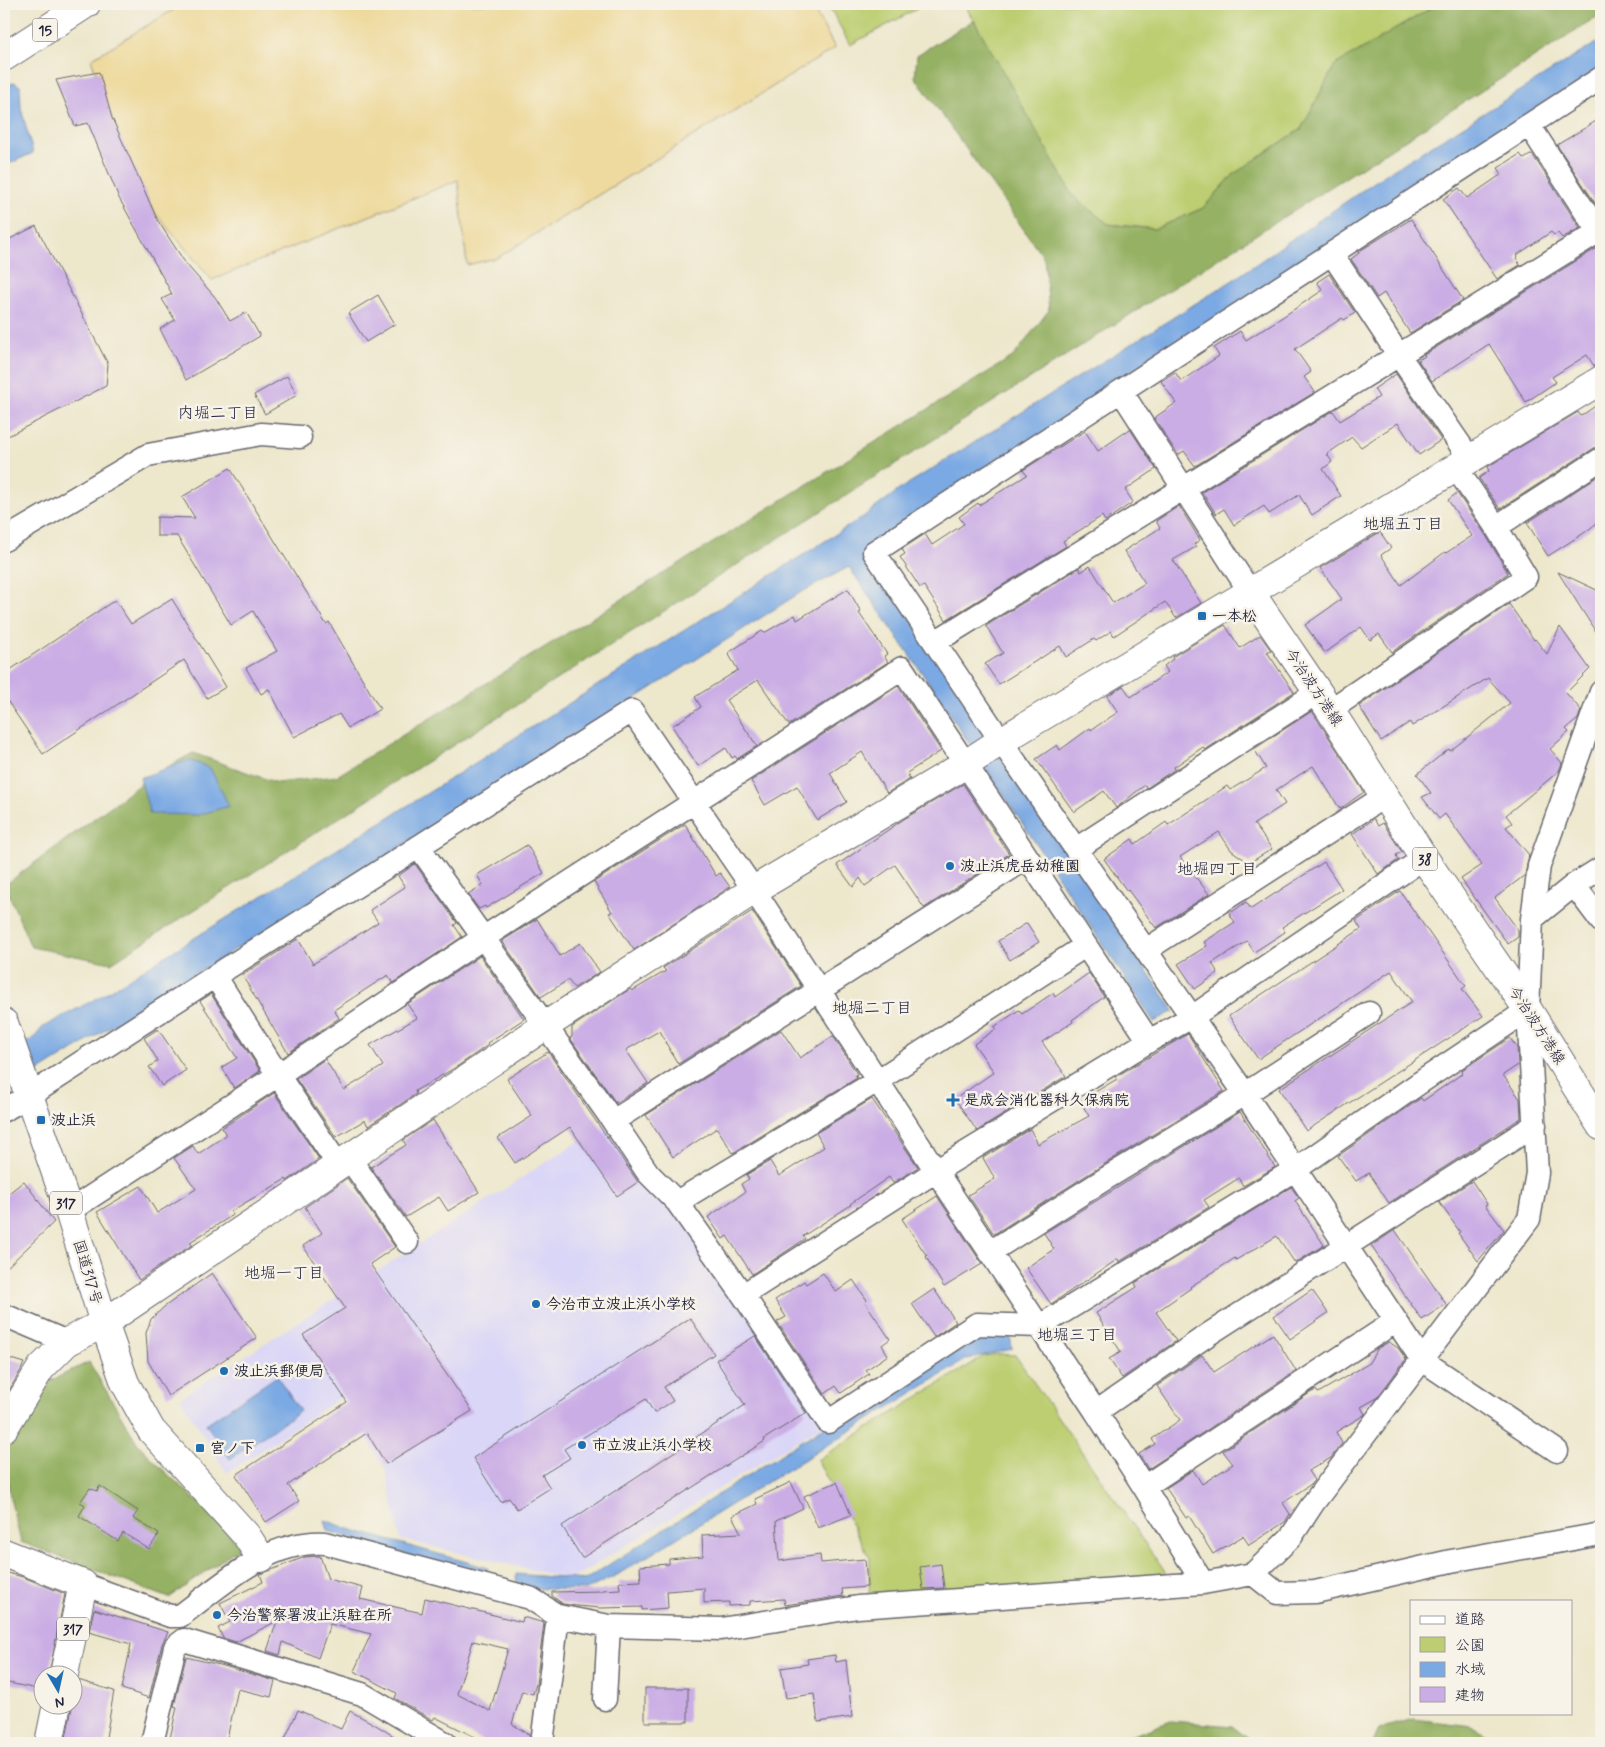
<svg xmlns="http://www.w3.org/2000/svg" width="1605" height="1747" font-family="Mynerve,'Klee One',sans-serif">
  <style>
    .built { fill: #dad6f7 }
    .green { fill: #bcce71; stroke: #6f7856 }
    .forest { fill: #95b163; stroke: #5c6a4f }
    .sand { fill: #eeda9e; stroke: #887e6c }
    .water { fill: #7aa9e3; stroke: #4e668f }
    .building { fill: #caade5; fill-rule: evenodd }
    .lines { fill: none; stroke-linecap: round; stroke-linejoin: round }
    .street-casing { stroke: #69676e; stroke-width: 25 }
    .secondary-casing { stroke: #69676e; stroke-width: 30 }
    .primary-casing { stroke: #69676e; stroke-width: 30 }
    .highway-casing { stroke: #69676e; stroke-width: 30 }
    .street { stroke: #fff; stroke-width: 22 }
    .secondary { stroke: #fff; stroke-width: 28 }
    .primary { stroke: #fff; stroke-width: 28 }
    .highway { stroke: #fff; stroke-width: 28 }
    .poi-dot { fill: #1f6fb2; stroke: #f7f3e8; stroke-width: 2 }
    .labels { text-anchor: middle; stroke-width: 5; stroke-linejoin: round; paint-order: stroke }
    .shield { fill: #f7f3e8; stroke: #62616f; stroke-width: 1 }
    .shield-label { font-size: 14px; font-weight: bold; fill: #22223b }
    .poi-label { font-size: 15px; font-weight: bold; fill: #22223b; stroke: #f7f3e8; text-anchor: start }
    .street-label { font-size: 15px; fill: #22223b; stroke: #f7f3e8 }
    .neighbourhood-label { font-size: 16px; fill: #22223b; stroke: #f7f3e8 }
  </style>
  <rect width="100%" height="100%" fill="#f7f3e8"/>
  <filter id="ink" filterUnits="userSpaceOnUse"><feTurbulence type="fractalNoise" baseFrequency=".02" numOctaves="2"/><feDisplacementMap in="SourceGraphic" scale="10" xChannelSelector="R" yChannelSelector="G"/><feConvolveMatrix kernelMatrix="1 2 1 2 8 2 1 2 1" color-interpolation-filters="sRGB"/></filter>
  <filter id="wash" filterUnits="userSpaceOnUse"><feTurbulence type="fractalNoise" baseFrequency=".0096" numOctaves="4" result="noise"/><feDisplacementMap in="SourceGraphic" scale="20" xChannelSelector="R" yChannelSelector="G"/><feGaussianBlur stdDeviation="1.12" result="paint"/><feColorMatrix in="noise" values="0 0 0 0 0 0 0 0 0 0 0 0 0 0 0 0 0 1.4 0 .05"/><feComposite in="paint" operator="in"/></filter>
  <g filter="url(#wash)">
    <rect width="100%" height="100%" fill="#ede7cc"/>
    <path class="built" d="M604,1125L642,1183L680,1210L828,1422L571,1579L400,1539L386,1470L341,1397L227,1473L180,1398Z"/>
    <path class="green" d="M828,4H926L850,45Z
      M964,4H1438L1335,65L1301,129L1234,174L1203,208L1155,229L1108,224L1073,196Z
      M1000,1354L1015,1355L1165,1572L1164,1579L869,1600L870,1558L817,1460L984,1356Z"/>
    <path class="forest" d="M1438,4H1601V15L111,963L31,947L5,885L151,776L193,753L277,783L337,776L1014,356L1049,310L1044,258L915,77L917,55L974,20L1073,196L1108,224L1155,229L1203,208L1234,174L1301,129L1335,65Z
      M89,1362L138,1444L160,1467L222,1524L240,1547L169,1598L21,1542L10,1498L5,1454L22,1419L52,1380Z
      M1413,1719L1472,1726L1504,1743H1373L1379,1729Z
      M1171,1721L1232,1726L1254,1743H1117L1120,1740Z"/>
    <path class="sand" d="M183,4H811L835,48L497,258L467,265L458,180L212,280L155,213L119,141L91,59Z"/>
    <path class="water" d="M1601,40V70L867,554L1174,1011L1154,1022L944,705L849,567L798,594L532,765L4,1093V1055L34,1038L43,1027L101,996L431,791L863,517L903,487L1233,280L1383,176Z
      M14,82L20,86L21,108L33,153L4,166V88Z
      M189,760L210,768L229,806L198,815L150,814L140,778Z
      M982,1331L1010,1334L1012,1349L967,1359L617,1575L586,1590L517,1588L516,1574L585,1580L794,1446L948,1350Z
      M277,1376L300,1411L230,1459L206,1424Z
      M325,1520L349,1529L488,1568L485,1578L328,1531Z"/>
    <g id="blocks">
      <path class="building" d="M99,72L112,118L158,221L186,264L215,297L230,321L246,312L260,336L186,380L160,329L175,320L162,299L172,294L119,198L88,123L75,126L56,80Z
        M1601,118V212L1557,145Z
        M1520,154L1524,159L1532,154L1580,228L1562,238L1558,233L1554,235L1551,232L1517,255L1518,257L1516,258L1520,265L1497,279L1443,199L1459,188L1467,198L1502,174L1498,168Z
        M1411,219L1463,300L1410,333L1384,293L1377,298L1351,259L1359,253L1358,252Z
        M36,226L108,364L106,386L4,438V242Z
        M1597,248L1601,249V364L1594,366L1587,355L1552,377L1556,382L1526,402L1489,344L1432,381L1418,360L1425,356L1424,355Z
        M1329,274L1355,313L1344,320L1342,318L1295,349L1311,372L1304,377L1315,392L1195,466L1184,451L1178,455L1154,418L1176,403L1161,381L1175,372L1181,381L1219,356L1214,348L1240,331L1246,340L1281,318L1323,290L1317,282Z
        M378,295L395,324L366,342L348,313Z
        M1396,374L1441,440L1419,455L1398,423L1361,447L1352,437L1327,454L1332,462L1323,469L1341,496L1312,515L1299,495L1269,514L1264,506L1234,525L1224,509L1216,514L1202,492L1333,411L1340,421L1379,397L1374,389Z
        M287,376L297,395L265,414L254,395Z
        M1601,402V446L1594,448L1500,509L1479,478L1489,471L1487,467L1578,412L1581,416Z
        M1130,429L1156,469L1125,490L1133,502L1105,521L1102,516L1063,541L1066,546L946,620L924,586L920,588L900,557L905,554L902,549L925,534L932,545L964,524L959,517L978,503L979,505L1027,475L1023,470L1085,431L1098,451Z
        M230,468L326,624L329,622L380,709L348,728L339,714L294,737L269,689L261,694L246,668L277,651L253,611L231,625L177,536H157V517L195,518L182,497Z
        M1601,474V520L1584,533L1548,556L1527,523Z
        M1457,493L1485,534L1508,573L1392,652L1379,634L1370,640L1361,627L1325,653L1305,625L1342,599L1320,568L1380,532L1391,548L1381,555L1401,585L1445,552L1446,553L1472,536L1448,500Z
        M1179,506L1200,540L1194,544L1196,547L1173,560L1201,603L1176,618L1165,602L1114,636L1111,631L1096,641L1094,639L1066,657L1060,646L999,684L985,664L1003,653L986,626L1079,568L1081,572L1090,566L1113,603L1145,583L1124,551L1160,528L1156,521Z
        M1558,572L1601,592V640Z
        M848,589L861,612L859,613L887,654L884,656L888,662L789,725L758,680L726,700L757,746L737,759L735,756L732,758L726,748L698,766L672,726L701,707L695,697L738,670L728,653L762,631L764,633L795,615L797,620Z
        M172,599L226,687L207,698L184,660L43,754L4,696V674L115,600L131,624Z
        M1509,604L1534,640L1535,639L1547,654L1560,627L1590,669L1566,693L1581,710L1578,719L1566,729L1569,732L1550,749L1562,763L1559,771L1506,815L1512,823L1506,827L1529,855L1525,875L1495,898L1518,930V937L1508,944L1461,879L1482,865L1445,814L1439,819L1422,797L1431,793L1417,774L1449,749L1450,751L1510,703L1488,678L1412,726L1410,722L1381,741L1359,706Z
        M1225,625L1240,648L1260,635L1271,650L1267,652L1294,692L1205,750L1203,747L1174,767L1175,769L1147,788L1145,785L1116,808L1104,791L1074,812L1036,759L1057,745L1060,750L1090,728L1091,730L1118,712L1107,696L1123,686L1131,697L1168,672L1164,666L1173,659L1172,657Z
        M898,686L941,751L907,773L910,779L887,793L862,752L830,773L847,802L817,820L797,786L765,805L751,781Z
        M1312,711L1364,792L1340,809L1313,766L1276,790L1285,804L1254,824L1272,849L1249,863L1231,850L1219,832L1180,857L1209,894L1156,928L1128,890L1127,891L1104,859L1132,839L1135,844L1166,822L1168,825L1227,786L1230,790L1266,768L1254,749Z
        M963,784L1009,854L924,908L895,865L865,886L860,878L853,887L837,865L904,819Z
        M1374,819L1378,826L1383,823L1402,852L1396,855L1398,860L1378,874L1352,834Z
        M685,824L716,876L720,873L730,887L634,950L609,913L612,912L594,882Z
        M527,845L544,873L486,908L485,906L479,909L468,894L483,885L477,875Z
        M1324,862L1342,889L1282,927L1285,932L1254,952L1247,941L1212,963L1218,973L1195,989L1178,964L1207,946L1204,942L1235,922L1229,914L1246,902L1251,909Z
        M415,864L457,923L454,925L462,937L393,983L388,975L334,1010L339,1018L288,1053L242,975L298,939L313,964L378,922L370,910L405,887L398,876Z
        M1400,891L1466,986L1462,989L1483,1016L1306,1131L1279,1089L1412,1002L1391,971L1258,1059L1229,1016L1361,929L1356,921Z
        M752,911L801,986L678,1064L659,1031L626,1050L648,1083L616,1103L570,1038L572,1037V1027L630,989L632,991L666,971L663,968Z
        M537,919L560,956L580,943L600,972L574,988L568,980L541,997L502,941Z
        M1027,923L1039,942L1010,960L998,941Z
        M480,956L524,1019L487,1043L488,1045L458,1066L415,1091L416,1094L368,1126L365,1120L336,1137L296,1079L325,1059L344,1090L383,1066L370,1045L417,1018L407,1004Z
        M1089,973L1104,997L1072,1020L1073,1022L1042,1042L1066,1076L977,1131L955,1099L994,1072L974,1044L996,1029L994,1027L1019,1010L1022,1014L1053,993L1055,997Z
        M211,994L260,1071L234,1088L222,1067L237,1058L200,1001Z
        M158,1029L186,1070L162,1086L149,1067L158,1061L144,1038Z
        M781,1030L800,1058L833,1036L857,1074L855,1075L857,1078L733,1153L717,1128L673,1157L646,1115Z
        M1188,1034L1224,1091L1098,1168L994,1234L968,1195L995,1179L983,1158L1030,1129L1038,1144L1089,1116L1080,1101L1117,1079L1115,1077Z
        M1510,1038L1517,1048L1518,1065L1503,1075L1520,1099L1521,1118L1389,1203L1369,1173L1356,1181L1338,1156L1421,1098L1423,1101L1463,1073L1462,1070Z
        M548,1052L638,1182L617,1196L570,1127L515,1163L498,1138L532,1116L507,1079Z
        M274,1093L319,1159L287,1181L286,1179L231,1211L233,1215L190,1242L192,1245L139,1280L97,1212L141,1186L157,1213L196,1189L174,1158L193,1146L198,1154L226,1135L222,1128Z
        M872,1099L918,1167L893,1183L889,1177L850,1204L851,1205L803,1236L805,1239L752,1274L727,1236L723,1239L708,1217L745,1192L741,1184L749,1179L746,1175L770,1161L779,1176L824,1147L816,1133Z
        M1240,1112L1275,1167L1243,1186L1239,1178L1204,1200L1209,1207L1119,1262L1118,1259L1051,1304L1026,1268L1054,1249L1044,1233Z
        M433,1120L479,1192L448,1211L439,1197L406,1217L371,1167L406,1145L403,1140Z
        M347,1178L395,1247L370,1264L472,1411L386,1464L367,1433L288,1485L299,1501L266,1522L236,1475L347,1402L303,1335L345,1308L303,1246L322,1233L305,1207Z
        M24,1181L54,1222L4,1270V1197Z
        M1472,1181L1487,1204L1485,1205L1504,1230L1478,1261L1458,1233L1460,1232L1439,1202Z
        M1291,1187L1299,1198L1295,1201L1324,1245L1295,1263L1277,1236L1236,1260L1235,1258L1190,1287L1191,1288L1156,1312L1176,1341L1122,1378L1109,1359L1121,1352L1096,1313L1137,1287L1135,1283Z
        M937,1196L982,1264L944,1287L926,1257L927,1256L902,1219Z
        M1395,1230L1446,1304L1422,1320L1371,1246Z
        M212,1273L257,1338L168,1396L148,1361L146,1333L151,1319L164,1307Z
        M823,1273L836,1292L853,1280L867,1300L865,1302L890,1339L882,1345L888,1355L866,1370L869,1374L841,1393L836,1386L825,1394L777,1322L786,1317L775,1300L804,1281L806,1284Z
        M934,1289L956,1322L934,1337L912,1304Z
        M1312,1290L1328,1313L1290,1339L1274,1316Z
        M690,1318L714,1354L664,1387L673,1401L654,1413L646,1399L564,1449L570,1458L542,1475L550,1488L517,1509L509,1498L501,1502L473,1458Z
        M1273,1334L1296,1371L1148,1469L1139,1454L1155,1444L1152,1439L1180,1420L1157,1386L1202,1355L1214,1372Z
        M755,1336L806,1413L764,1439L765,1441L582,1558L562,1526L745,1405L716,1360Z
        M1389,1342L1398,1348L1406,1359L1377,1398L1361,1407L1365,1414L1364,1415L1336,1432L1342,1443L1331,1458L1308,1471L1314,1480L1311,1484L1283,1503L1290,1514L1285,1522L1249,1545L1243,1536L1213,1554L1189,1516L1186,1518L1166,1488L1193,1470L1202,1484L1233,1464L1223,1451L1310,1393L1316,1390L1318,1393L1368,1364L1378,1348Z
        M4,1357L24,1363L21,1370L4,1399Z
        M791,1482L803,1508L776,1521L779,1561L820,1555L821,1563L865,1559L867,1587L842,1589L843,1596L785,1605L784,1599L750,1601V1605L729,1606V1602L704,1603V1588L667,1591L668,1608L642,1610V1607L600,1608L577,1606L563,1604L552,1596V1592L603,1591L602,1590L620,1589L619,1582L641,1581L640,1566L669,1564V1559L703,1556L702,1535L741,1533L732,1516L757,1504L755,1499Z
        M837,1482L851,1515L818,1528L804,1496Z
        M100,1486L138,1511L133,1518L159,1534L149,1549L123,1533L118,1541L79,1516L85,1505L80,1502L90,1488L97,1491Z
        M320,1556L328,1579L363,1588L360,1599L422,1613L425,1598L522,1622L523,1617L544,1623L536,1684L533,1694L522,1691L512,1724L530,1735L529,1743H487L435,1717L433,1720L424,1715L395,1698L397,1693L354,1671L371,1634L330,1624L318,1658L283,1642L280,1655L267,1651L277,1621L236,1642L223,1638L218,1628L230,1622L220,1603L263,1582L260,1574H261L305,1557ZM473,1641L508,1649L490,1711L457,1694Z
        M941,1564L944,1588L923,1589L920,1567Z
        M4,1572L23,1577L65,1594L49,1674H42V1690L4,1682Z
        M94,1609L168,1632L162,1644L149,1698L122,1689L131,1644L89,1632Z
        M835,1655L836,1662L846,1660L852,1717L818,1722L814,1694L786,1698L781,1668L808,1664L807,1659Z
        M186,1657L224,1666L275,1681L271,1697L238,1689L226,1743H169L177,1707L174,1706Z
        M78,1680L114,1691L105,1743H65L72,1707V1687Z
        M645,1688H688V1722H645Z
        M298,1710L341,1729L350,1711L374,1724L405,1743H283Z"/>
    </g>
  </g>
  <g filter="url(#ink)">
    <use href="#blocks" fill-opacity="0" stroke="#69676e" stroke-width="1"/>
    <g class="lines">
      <g class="street-casing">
        <path id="street" d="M1529,125L1601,236
          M1332,254L1398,354L1470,459
          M1121,391L1250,592
          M1496,527L1601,459
          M4,540L148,455L261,434L300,437
          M935,642L1601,230
          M1330,710L1526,577L1496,527L1456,468
          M419,847L613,1121L1027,858
          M1076,849L1318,692
          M1574,885L1601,921
          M1532,919L1574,885L1601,868
          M1085,946L877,1081L677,1202L743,1295L828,1422L977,1324L1040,1326L1296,1169L1418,1084L1528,1010
          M1146,950L1385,796
          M4,1110L29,1096L215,976
          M613,1121L648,1173L677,1202
          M350,1159L407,1242
          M339,1166L278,1075L215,976L632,711L754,890L936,1171L1096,1412L1209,1334L1535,1125
          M69,1211L278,1075L483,938L902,668L1149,1041
          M990,1252L1105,1179L1245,1094L1369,1013
          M743,1295L936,1171L1149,1041L1192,1017L1424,858
          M4,1315L67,1342
          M1096,1412L1144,1487L1396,1321
          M1557,1451L1422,1360L1245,1094L1001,741L874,552L1601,78
          M1144,1487L1203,1583
          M1253,1574L1277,1593L1315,1592L1451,1561L1601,1534
          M83,1584L170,1616H180C223,1584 268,1540 325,1543L530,1598L558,1616L609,1626L721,1629L858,1607L1203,1583L1253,1574L1291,1537L1314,1502L1529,1219L1537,1173L1528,1010L1532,919L1539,866L1601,692
          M184,1640L362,1694L445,1743
          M605,1699L609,1626
          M152,1743L175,1647L184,1640
          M542,1743L558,1616"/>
      </g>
      <g class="secondary-casing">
        <path id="secondary" d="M261,1558L246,1535L151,1430L125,1383L104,1323L545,1026L754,890L966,764L1001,741L1250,592"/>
      </g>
      <g class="primary-casing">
        <path id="primary" d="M4,57L86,4
          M1601,380L1250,592L1330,710L1424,858L1528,1010L1601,1126"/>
      </g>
      <g class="highway-casing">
        <path id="highway" d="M4,1023L69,1211L104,1323L67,1342L41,1368L4,1428
          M4,1553L83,1584L64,1674
          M49,1743L57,1704"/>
      </g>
      <use href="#street" class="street"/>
      <use href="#secondary" class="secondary"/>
      <use href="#primary" class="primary"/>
      <use href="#highway" class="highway"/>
    </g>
  </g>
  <g class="poi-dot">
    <rect x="1197" y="611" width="10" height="10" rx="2.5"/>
    <circle cx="950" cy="866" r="5"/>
    <path d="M950.5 1092.5h5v5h5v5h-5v5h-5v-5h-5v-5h5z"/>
    <rect x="36" y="1115" width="10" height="10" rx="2.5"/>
    <circle cx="536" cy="1304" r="5"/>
    <circle cx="224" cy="1371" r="5"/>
    <circle cx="582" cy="1445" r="5"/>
    <rect x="195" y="1443" width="10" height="10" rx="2.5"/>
    <circle cx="217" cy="1615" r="5"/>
  </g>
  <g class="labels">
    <g class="shield">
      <rect x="32.5" y="18.5" width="25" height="23" rx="4"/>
      <rect x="1412.5" y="847.5" width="25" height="23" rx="4"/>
      <rect x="50" y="1191.5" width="32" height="23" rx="4"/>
      <rect x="57" y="1617.5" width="32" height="23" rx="4"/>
    </g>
    <g class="shield-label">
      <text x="45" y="35">15</text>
      <text x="1425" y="864">38</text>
      <text x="66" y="1208">317</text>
      <text x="73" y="1634">317</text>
    </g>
    <g class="poi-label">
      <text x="1212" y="621">一本松</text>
      <text x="960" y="871">波止浜虎岳幼稚園</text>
      <text x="964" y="1105">是成会消化器科久保病院</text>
      <text x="51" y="1125">波止浜</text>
      <text x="546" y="1309">今治市立波止浜小学校</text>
      <text x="234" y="1376">波止浜郵便局</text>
      <text x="592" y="1450">市立波止浜小学校</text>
      <text x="210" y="1453">宮ノ下</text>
      <text x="227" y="1620">今治警察署波止浜駐在所</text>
    </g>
    <g class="street-label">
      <text transform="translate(1314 687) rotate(56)" y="5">今治波方港線</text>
      <text transform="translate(1537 1025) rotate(57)" y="5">今治波方港線</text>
      <text transform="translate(88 1272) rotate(73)" y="5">国道317号</text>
    </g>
    <g class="neighbourhood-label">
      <text x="218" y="418">内堀二丁目</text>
      <text x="1403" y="529">地堀五丁目</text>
      <text x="1217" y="874">地堀四丁目</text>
      <text x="872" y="1013">地堀二丁目</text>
      <text x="284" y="1278">地堀一丁目</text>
      <text x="1077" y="1340">地堀三丁目</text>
    </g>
  </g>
  <rect width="1605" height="1747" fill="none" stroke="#f7f3e8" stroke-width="20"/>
  <rect x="1410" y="1600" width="162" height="115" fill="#f7f3e8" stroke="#a29fa3"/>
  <rect x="1420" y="1616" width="25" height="8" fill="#ffffff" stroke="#a29fa3"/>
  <text x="1455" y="1624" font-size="15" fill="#22223b">道路</text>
  <rect x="1420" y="1637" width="25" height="15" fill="#bcce71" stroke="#a29fa3"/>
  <text x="1455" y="1650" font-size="15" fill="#22223b">公園</text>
  <rect x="1420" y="1662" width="25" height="15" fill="#7aa9e3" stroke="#a29fa3"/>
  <text x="1455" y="1674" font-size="15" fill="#22223b">水域</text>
  <rect x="1420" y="1687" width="25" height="15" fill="#caade5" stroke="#a29fa3"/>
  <text x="1455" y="1700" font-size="15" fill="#22223b">建物</text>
  <g transform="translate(58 1690) rotate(171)"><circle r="24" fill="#f7f3e8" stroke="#a29fa3"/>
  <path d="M0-4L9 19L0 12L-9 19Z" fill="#1f6fb2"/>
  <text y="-8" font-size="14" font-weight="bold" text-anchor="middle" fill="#22223b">N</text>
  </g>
</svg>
